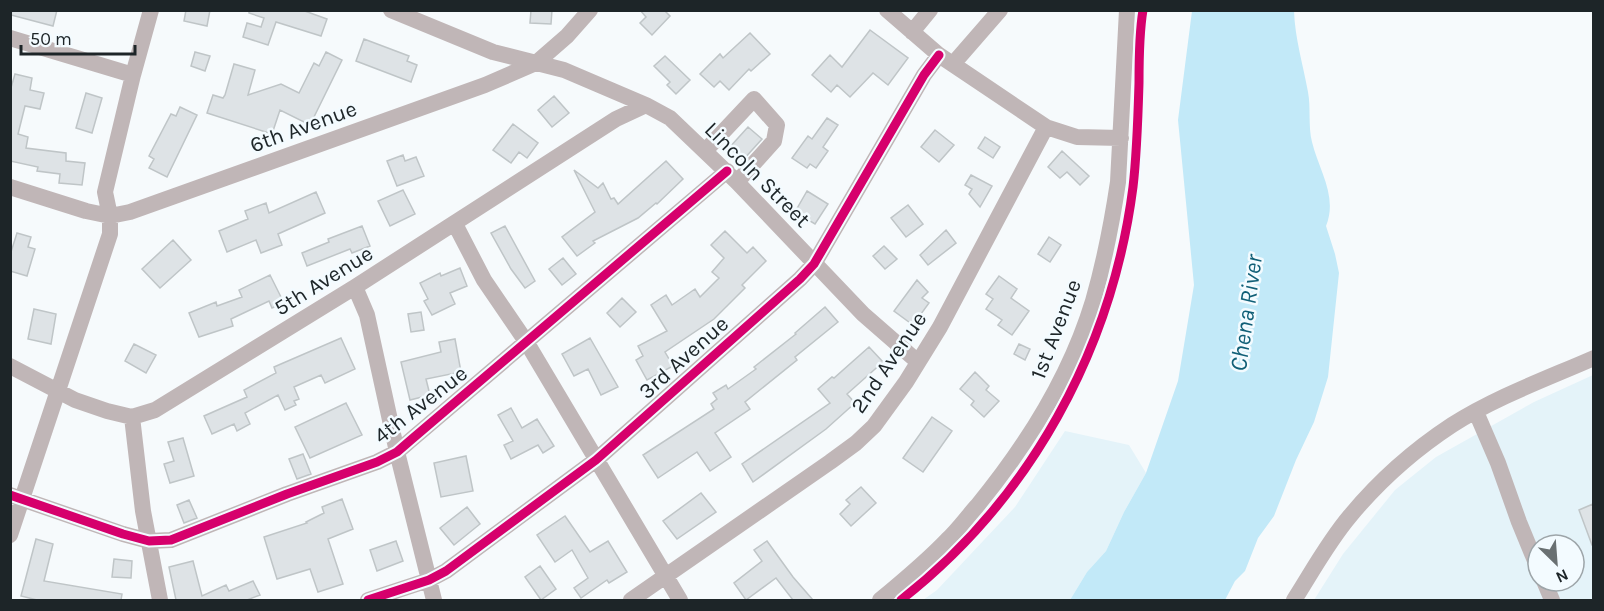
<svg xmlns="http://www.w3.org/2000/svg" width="1604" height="611" font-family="Karla,sans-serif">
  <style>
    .built { fill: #e4f3f9; fill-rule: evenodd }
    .water { fill: #c2e9f8 }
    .building { fill: #dee3e6; stroke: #bfc5c7; stroke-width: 1.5 }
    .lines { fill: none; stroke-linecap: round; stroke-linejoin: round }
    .minor { stroke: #c0b6b7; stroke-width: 16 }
    .cycleway-casing { stroke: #f3fbff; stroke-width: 13 }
    .cycleway { stroke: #d6006c; stroke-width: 9 }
    .labels { text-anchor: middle; stroke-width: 5; stroke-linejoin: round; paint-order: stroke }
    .street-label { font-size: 22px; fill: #1d2528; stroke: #f3fbff }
    .water-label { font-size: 24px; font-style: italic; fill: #105f77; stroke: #f3fbff }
  </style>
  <rect width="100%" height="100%" fill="#f6fafc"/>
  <path class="built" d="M1593,375V600H1314L1343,554L1395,490L1436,457L1534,402ZM1538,545H1574V581H1538Z
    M1065,431L1129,445L1146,473L1124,512L1106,551L1087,572L1070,600H923L937,590L1015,507Z"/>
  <path class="water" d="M1192,11H1294C1295,39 1303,64 1308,92C1311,108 1308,126 1312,142C1319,171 1338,196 1326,226L1335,254L1339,273L1328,377L1314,422L1296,460L1274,516L1258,538L1245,571L1235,581L1225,600H1070L1087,572L1106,551L1124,512L1146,473L1178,381L1194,285L1178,120Z"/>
  <path class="building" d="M12,10H57L53,26L11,15Z
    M186,10H210L207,26L184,21Z
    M249,10H302L327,19L321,36L276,22L268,45L243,37L247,23L261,27L264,18L249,13Z
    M531,10H552L551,24L530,23Z
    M640,10H664L670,16L652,35L640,23L646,17Z
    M870,30L908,58L888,85L873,73L850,97L837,85L831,92L812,75L830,55L842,67Z
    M750,33L770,54L751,71L749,69L729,90L720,81L714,87L700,74L720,54L723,58Z
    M364,39L409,56L407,61L417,65L411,82L356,61Z
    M195,52L210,56L205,71L191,66Z
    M326,52L342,60L310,125L280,110L272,134L207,113L213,95L223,98L225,95L234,64L255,70L248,95L281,84L299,93L314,63L319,66Z
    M665,56L690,80L676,94L667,85L670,82L654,66Z
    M15,74L32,78L30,90L44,93L40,109L25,106L18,134L28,137L26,148L66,153V161L85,163L82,185L59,183L60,174L37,171L38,167L10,161V91Z
    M86,93L102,98L92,133L76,128Z
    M554,96L569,113L552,127L538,110Z
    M180,107L197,115L167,177L149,168L154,159L149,156L171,114L176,116Z
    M827,118L838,125L823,147L828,151L816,168L810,164L807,168L792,158L808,136L812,139Z
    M513,124L538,143L527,158L519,152L511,163L493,150Z
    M748,127L762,139L743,160L729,148Z
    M935,130L954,145L939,162L921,147Z
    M985,137L1000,147L993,158L978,148Z
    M1062,151L1089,176L1080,185L1067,172L1060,178L1048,167Z
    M403,155L405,161L416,157L424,176L397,186L387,161Z
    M666,161L683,179L657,204L656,203L638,218L593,241L595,243L577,256L562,237L595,212L574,170L598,188L603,183L611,199L614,198L618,204Z
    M971,175L992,186L980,207L969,194L972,189L965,185Z
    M403,190L415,214L390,226L378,201Z
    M807,191L828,204L815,224L795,212Z
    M316,192L325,213L278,234L282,245L261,253L256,240L227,252L219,231L248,219L245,211L266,203L269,213Z
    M908,205L923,224L906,237L891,218Z
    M362,226L370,246L352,253L350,249L307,266L302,253L329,242L328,239Z
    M505,226L535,281L525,288L511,269L491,233Z
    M946,230L956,243L928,265L920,255Z
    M725,231L747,253L753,247L766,261L742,285L745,288L714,319L665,352L673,366L647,380L636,360L643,356L638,346L667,331L651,305L666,295L672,305L695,289L700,297L719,278L712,272L724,258L711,245Z
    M17,233L31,237L28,247L35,249L27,276L10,271V255Z
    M1049,237L1061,245L1050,262L1038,254Z
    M173,240L191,260L160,288L142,269Z
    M884,246L897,259L885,269L873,256Z
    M563,258L576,274L562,285L549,269Z
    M460,268L467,286L450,293L455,304L432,315L424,301L428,299L420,283L440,273L441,276Z
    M270,275L284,303L272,308L269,301L231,319L233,326L199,337L189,313L216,302L217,306L242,297L239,290Z
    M999,276L1017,289L1011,298L1029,311L1012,335L998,325L1002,320L986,309L993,299L986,294Z
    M917,280L928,292L922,298L929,303L913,325L894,311Z
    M622,298L636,312L620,327L607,313Z
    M825,307L838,322L795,357L797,360L745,402L750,409L715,433L731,457L710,471L697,452L658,478L643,455L714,409L711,404L717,399L713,393L726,385L728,389L756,369L754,367L796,334L795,333Z
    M34,309L56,314L51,344L28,339Z
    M421,312L424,330L411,332L408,314Z
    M341,338L355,369L325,383L321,375L294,387L299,399L294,401L296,405L285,410L278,395L245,413L250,424L237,431L234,424L212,434L204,416L247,397L244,390L276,373L274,367Z
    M590,338L618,387L601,395L588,369L574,376L562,354Z
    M455,339L461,372L426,379L430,395L410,400L401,362L441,352L439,342Z
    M134,344L156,355L146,373L125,361Z
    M1019,344L1030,349L1025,360L1014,354Z
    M869,347L883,362L847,394L855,403L826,429L753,482L742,464L830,403L818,389L832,377L834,378Z
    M975,372L989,386L986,390L999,401L984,417L971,405L974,401L960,389Z
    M346,403L362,435L310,458L295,427Z
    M511,408L522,428L537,419L554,446L543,453L538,445L511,459L504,445L513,441L498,415Z
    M932,417L952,431L923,472L903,458Z
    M183,438L194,476L170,483L164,464L174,461L168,442Z
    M303,454L311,474L297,479L289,459Z
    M466,456L473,491L441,497L434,463Z
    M861,487L876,503L851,526L840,514L850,504L846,500Z
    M701,493L716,512L677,539L663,521Z
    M342,499L353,529L328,539L343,584L318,592L310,569L277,579L264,537L307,523L306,522L324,513L322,507Z
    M189,500L197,518L184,523L177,505Z
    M1593,504V545H1592L1579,510Z
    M467,507L480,524L454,545L440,528Z
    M565,516L590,552L608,541L627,572L609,583L607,580L581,598L574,588L588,578L572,550L555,562L537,535Z
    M36,539L53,544L44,581L122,594L121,600H37L21,596Z
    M396,541L403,561L377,571L370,550Z
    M767,541L793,577L813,600H793L776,578L746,600L734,583L762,561L754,550Z
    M114,559L132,561L131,578L112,577Z
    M193,561L202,596L226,585L229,591L253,581L260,595L247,600H176L169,567Z
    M540,566L556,589L541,600L525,577Z"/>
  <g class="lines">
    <path class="minor" d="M391,10L493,52L564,70L646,105L670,118L737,182L863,314L918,362
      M887,10L939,55L1046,127L1077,137L1121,138
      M912,32L930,10
      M10,38L133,75
      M953,64L1000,10
      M705,151L754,99L777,125L774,141L737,182
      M10,187L86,211L110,216L130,212L485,85L536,63L567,36L590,10
      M455,224L484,280L527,343L680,600
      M355,287L367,315L397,452L434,600
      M10,366L75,400L107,411L132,417L155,410L355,287L616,119L646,105
      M1476,412L1498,463L1519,522L1538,568
      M132,417L143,511L160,600
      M10,495L123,534L149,541L171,540L287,494L377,462L397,452L412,439L727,171
      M10,535L110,234V216L105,192L133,75L151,10
      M1544,581L1552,600
      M368,600L429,580L446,571L596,460L800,279L814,264L924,75L939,55
      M631,600L830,462L856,443L874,426L906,382L940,327L1046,127
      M880,600C903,581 926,562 947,540C958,530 967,517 977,506C1027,445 1070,377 1093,301C1104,263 1112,222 1118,182L1127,10
      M1294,600C1312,572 1328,542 1350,516C1379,481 1414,450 1452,425C1496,397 1546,379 1594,358"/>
    <g class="cycleway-casing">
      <path id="cycleway" d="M10,495L123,534L149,541L171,540L287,494L377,462L397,452L412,439L727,171
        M368,600L429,580L446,571L596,460L800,279L814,264L924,75L939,55
        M901,600C1030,499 1112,350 1133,187C1137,153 1138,117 1139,83C1139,59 1139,34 1143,10"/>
    </g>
    <use href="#cycleway" class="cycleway"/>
  </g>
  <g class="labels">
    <g class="street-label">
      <text transform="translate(303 126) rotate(-20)" y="8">6th Avenue</text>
      <text transform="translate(758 174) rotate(45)" y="8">Lincoln Street</text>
      <text transform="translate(323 280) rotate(-32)" y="8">5th Avenue</text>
      <text transform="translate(1055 329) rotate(-69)" y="8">1st Avenue</text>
      <text transform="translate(683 357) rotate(-42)" y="8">3rd Avenue</text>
      <text transform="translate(888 362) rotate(-56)" y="8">2nd Avenue</text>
      <text transform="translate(420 404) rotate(-38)" y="8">4th Avenue</text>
    </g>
    <g class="water-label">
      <text transform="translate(1246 313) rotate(-82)" y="8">Chena River</text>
    </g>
  </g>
  <rect width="1604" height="611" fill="none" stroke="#1d2528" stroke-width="24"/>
  <g transform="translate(1556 563) rotate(155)"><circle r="28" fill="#f3fbff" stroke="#9da5a9" stroke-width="1.5"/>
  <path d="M0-4.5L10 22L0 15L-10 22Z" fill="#697072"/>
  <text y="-9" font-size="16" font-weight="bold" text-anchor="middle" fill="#1d2528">N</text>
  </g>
  <path d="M21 45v9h114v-9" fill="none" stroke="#1d2528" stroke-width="3"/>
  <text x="30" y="45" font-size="18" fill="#1d2528" stroke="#f3fbff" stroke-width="4.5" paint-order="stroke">50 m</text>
</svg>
